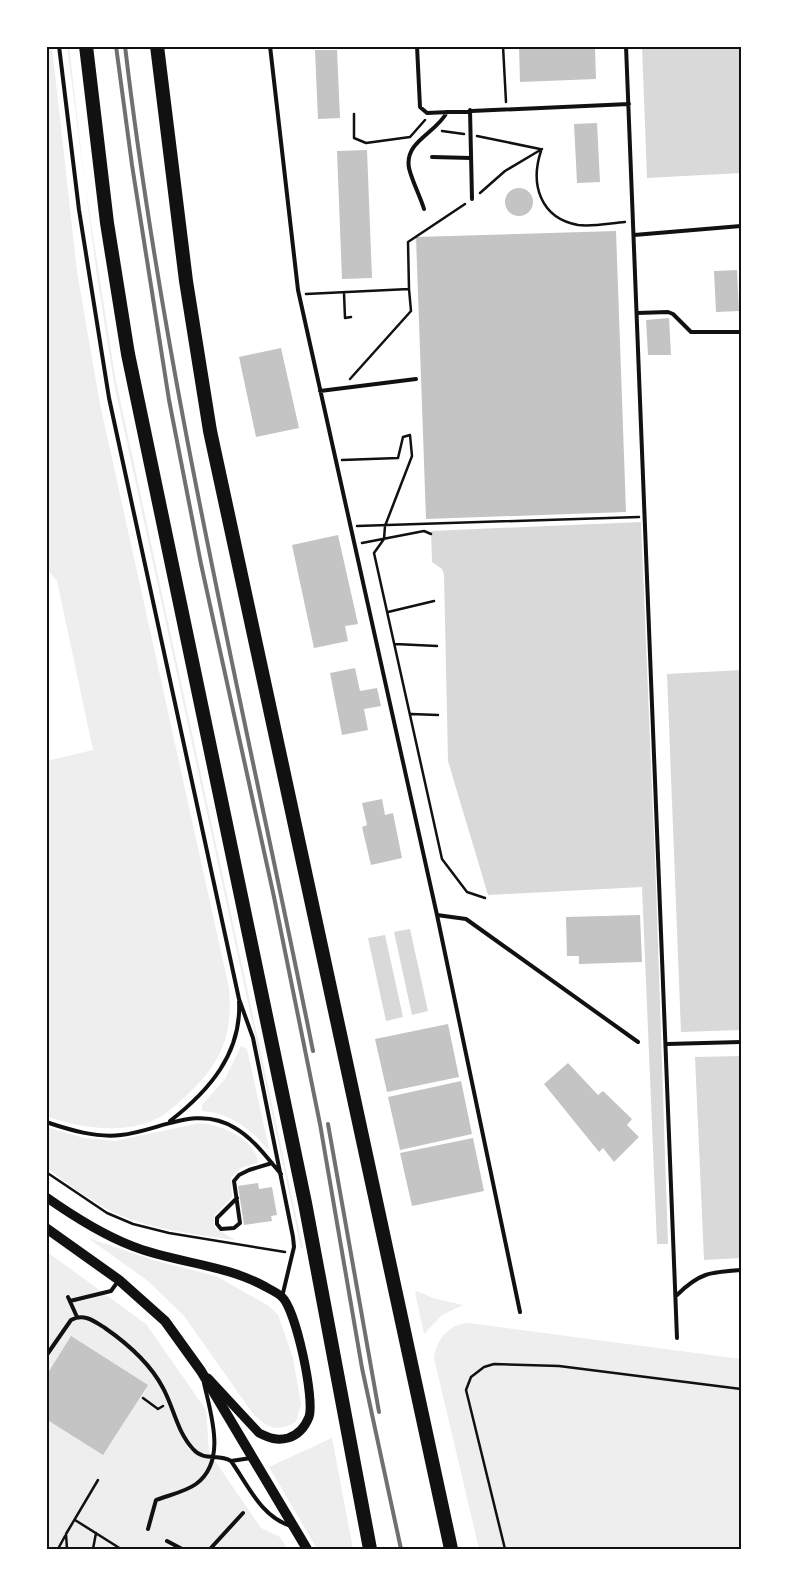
<svg xmlns="http://www.w3.org/2000/svg" width="787" height="1595" font-family="'Zilla Slab',serif">
  <style>
    .green { fill: #eee }
    .water { fill: #d9d9d9 }
    .building { fill: #c4c4c4 }
    .lines { fill: none; stroke-linecap: round; stroke-linejoin: round }
    .path { stroke: #111; stroke-width: 2.5 }
    .service { stroke: #111; stroke-width: 4 }
    .tertiary { stroke: #111; stroke-width: 9 }
    .secondary { stroke: #111; stroke-width: 10 }
    .motorway { stroke: #111; stroke-width: 14 }
    .rail { stroke: #707070; stroke-width: 4 }
    .neatline { fill: none; stroke: #111; stroke-width: 2 }
  </style>
  <rect width="100%" height="100%" fill="#fff"/>
  <path class="green" d="M46,46H52L77,272L100,404L229,988C233,1031 223,1061 191,1091C183,1099 174,1107 165,1114C131,1136 82,1129 46,1116V761L93,750L57,581L46,568Z
    M67,46H69L85,184L115,376L303,1248H301L290,1197L114,383L97,276Z
    M241,1046L247,1049L269,1149H267C252,1129 227,1112 202,1111V1105L225,1079Z
    M200,1123C221,1125 256,1139 258,1163L241,1168L231,1178L232,1197L214,1216V1227L235,1240C202,1235 168,1232 136,1221C103,1211 74,1188 46,1168V1127L84,1138L115,1141Z
    M88,1238L156,1261L216,1276L269,1306L278,1315L293,1358L301,1404L296,1422C276,1432 270,1429 254,1415L184,1316L148,1281Z
    M46,1251L146,1324L206,1410L209,1452L261,1528L280,1537L287,1549H46Z
    M417,1291L433,1298L463,1305L442,1315L424,1334L415,1292Z
    M469,1323L741,1359V1549H479L434,1358C437,1338 449,1324 469,1323Z
    M332,1438L353,1549H317L269,1467Z"/>
  <path class="water" d="M642,46H741V173L647,178Z
    M641,522L656,886L668,1244H657L642,887L488,895L448,761L444,574L442,569L432,562L431,531Z
    M741,670V1030L681,1032L667,674Z
    M410,929L428,1011L412,1015L394,932Z
    M385,935L403,1017L386,1021L368,938Z
    M741,1056V1258L704,1260L695,1057Z"/>
  <path class="building" d="M519,46H595L596,79L520,82Z
    M315,50H337L340,118L318,119Z
    M597,123L600,182L577,183L574,124Z
    M367,150L372,278L342,279L337,151Z
    M505 202a14 14 0 1 1 28 0a14 14 0 1 1-28 0Z
    M616,231L626,512L426,519L416,237Z
    M737,270L739,311L716,312L714,271Z
    M669,318L671,355H648L646,320Z
    M281,348L299,428L256,437L239,357Z
    M338,535L358,624L345,626L348,641L314,648L292,545Z
    M355,668L360,691L377,688L381,706L364,709L368,730L342,735L330,673Z
    M382,799L385,815L393,813L402,858L371,865L362,827L367,825L362,803Z
    M640,915L642,962L579,964V956H567L566,917Z
    M448,1024L459,1077L387,1092L375,1039Z
    M568,1063L598,1095L603,1091L632,1119L627,1125L639,1137L614,1162L603,1148L599,1152L544,1084Z
    M461,1081L472,1134L400,1150L388,1097Z
    M473,1138L484,1191L412,1206L400,1153Z
    M258,1183L259,1189L272,1187L277,1215L271,1216L272,1221L244,1225L238,1186Z
    M71,1336L148,1385L103,1455L46,1419V1376Z"/>
  <g class="lines">
    <path class="path" d="M503,46L506,102
      M354,114V138L366,143L410,137L425,120
      M442,131L464,134
      M477,136L540,149
      M541,151C530,184 540,218 578,225C593,227 611,223 625,222
      M480,193L505,171L542,149
      M344,293L345,318L351,317
      M306,294L409,289L408,242L465,204
      M350,379L411,311L409,289
      M342,460L398,458L403,437L410,435L412,456L385,526L384,539L374,553L442,859L467,892L485,898
      M357,526L639,517
      M362,543L424,531L431,534
      M388,612L434,601
      M395,644L437,646
      M411,714L438,715
      M46,1172L107,1213L133,1224L169,1233L285,1252
      M143,1398L158,1409L163,1406
      M75,1520L121,1549
      M58,1549L65,1536
      M67,1549L66,1534L98,1480
      M93,1549L96,1533
      M505,1549L468,1398L466,1390L471,1377L484,1367L494,1364L559,1366L741,1389"/>
    <path class="service" d="M59,46L79,210L109,398L239,999L253,1038L293,1237L294,1247L282,1297
      M270,46L298,290L437,915L520,1312
      M417,46L420,107L427,113L629,104
      M626,46L677,1338
      M470,110L472,199
      M432,157L471,158
      M424,209C420,196 412,181 409,168C404,141 437,133 447,112
      M634,235L741,226
      M637,313L668,312L673,314L691,332H741
      M320,391L416,379
      M437,915L466,919L638,1042
      M667,1044L741,1042
      M170,1121C209,1091 242,1053 239,1001
      M46,1122C70,1130 96,1138 121,1135C159,1131 197,1104 235,1128C254,1139 267,1158 281,1174
      M237,1198L217,1218V1224L221,1229L234,1228L240,1223L234,1181L239,1175L249,1170L272,1163
      M677,1295C699,1273 710,1272 741,1270
      M68,1297L77,1317
      M70,1301L111,1291L119,1280
      M46,1356L71,1320C84,1313 94,1321 105,1328C128,1344 150,1363 163,1388C174,1408 177,1432 193,1449C204,1462 218,1453 231,1461C248,1485 261,1517 291,1526
      M231,1461L251,1458
      M148,1529L156,1500C169,1495 185,1492 196,1484C227,1461 211,1415 204,1383
      M167,1541L182,1549
      M210,1549L243,1513"/>
    <path class="tertiary" d="M46,1197C73,1216 101,1234 132,1246C175,1263 225,1264 266,1287C271,1290 278,1293 282,1297C296,1310 315,1399 309,1417C305,1427 298,1435 288,1438C277,1441 269,1438 259,1433L208,1378"/>
    <path class="secondary" d="M46,1228L119,1280L165,1321L201,1371L307,1549"/>
    <path class="motorway" d="M86,46L107,223L128,354L305,1203L370,1549
      M157,46L186,281L210,431L451,1549"/>
    <path class="rail" d="M116,46L132,165L169,400L201,564L274,897L320,1124L362,1368L401,1549
      M125,46C165,385 246,717 313,1051
      M328,1124L379,1412"/>
  </g>
  <rect width="787" height="1595" fill="none" stroke="#ffffff" stroke-width="95"/>
  <rect x="48" y="48" width="692" height="1500" class="neatline"/>
</svg>
